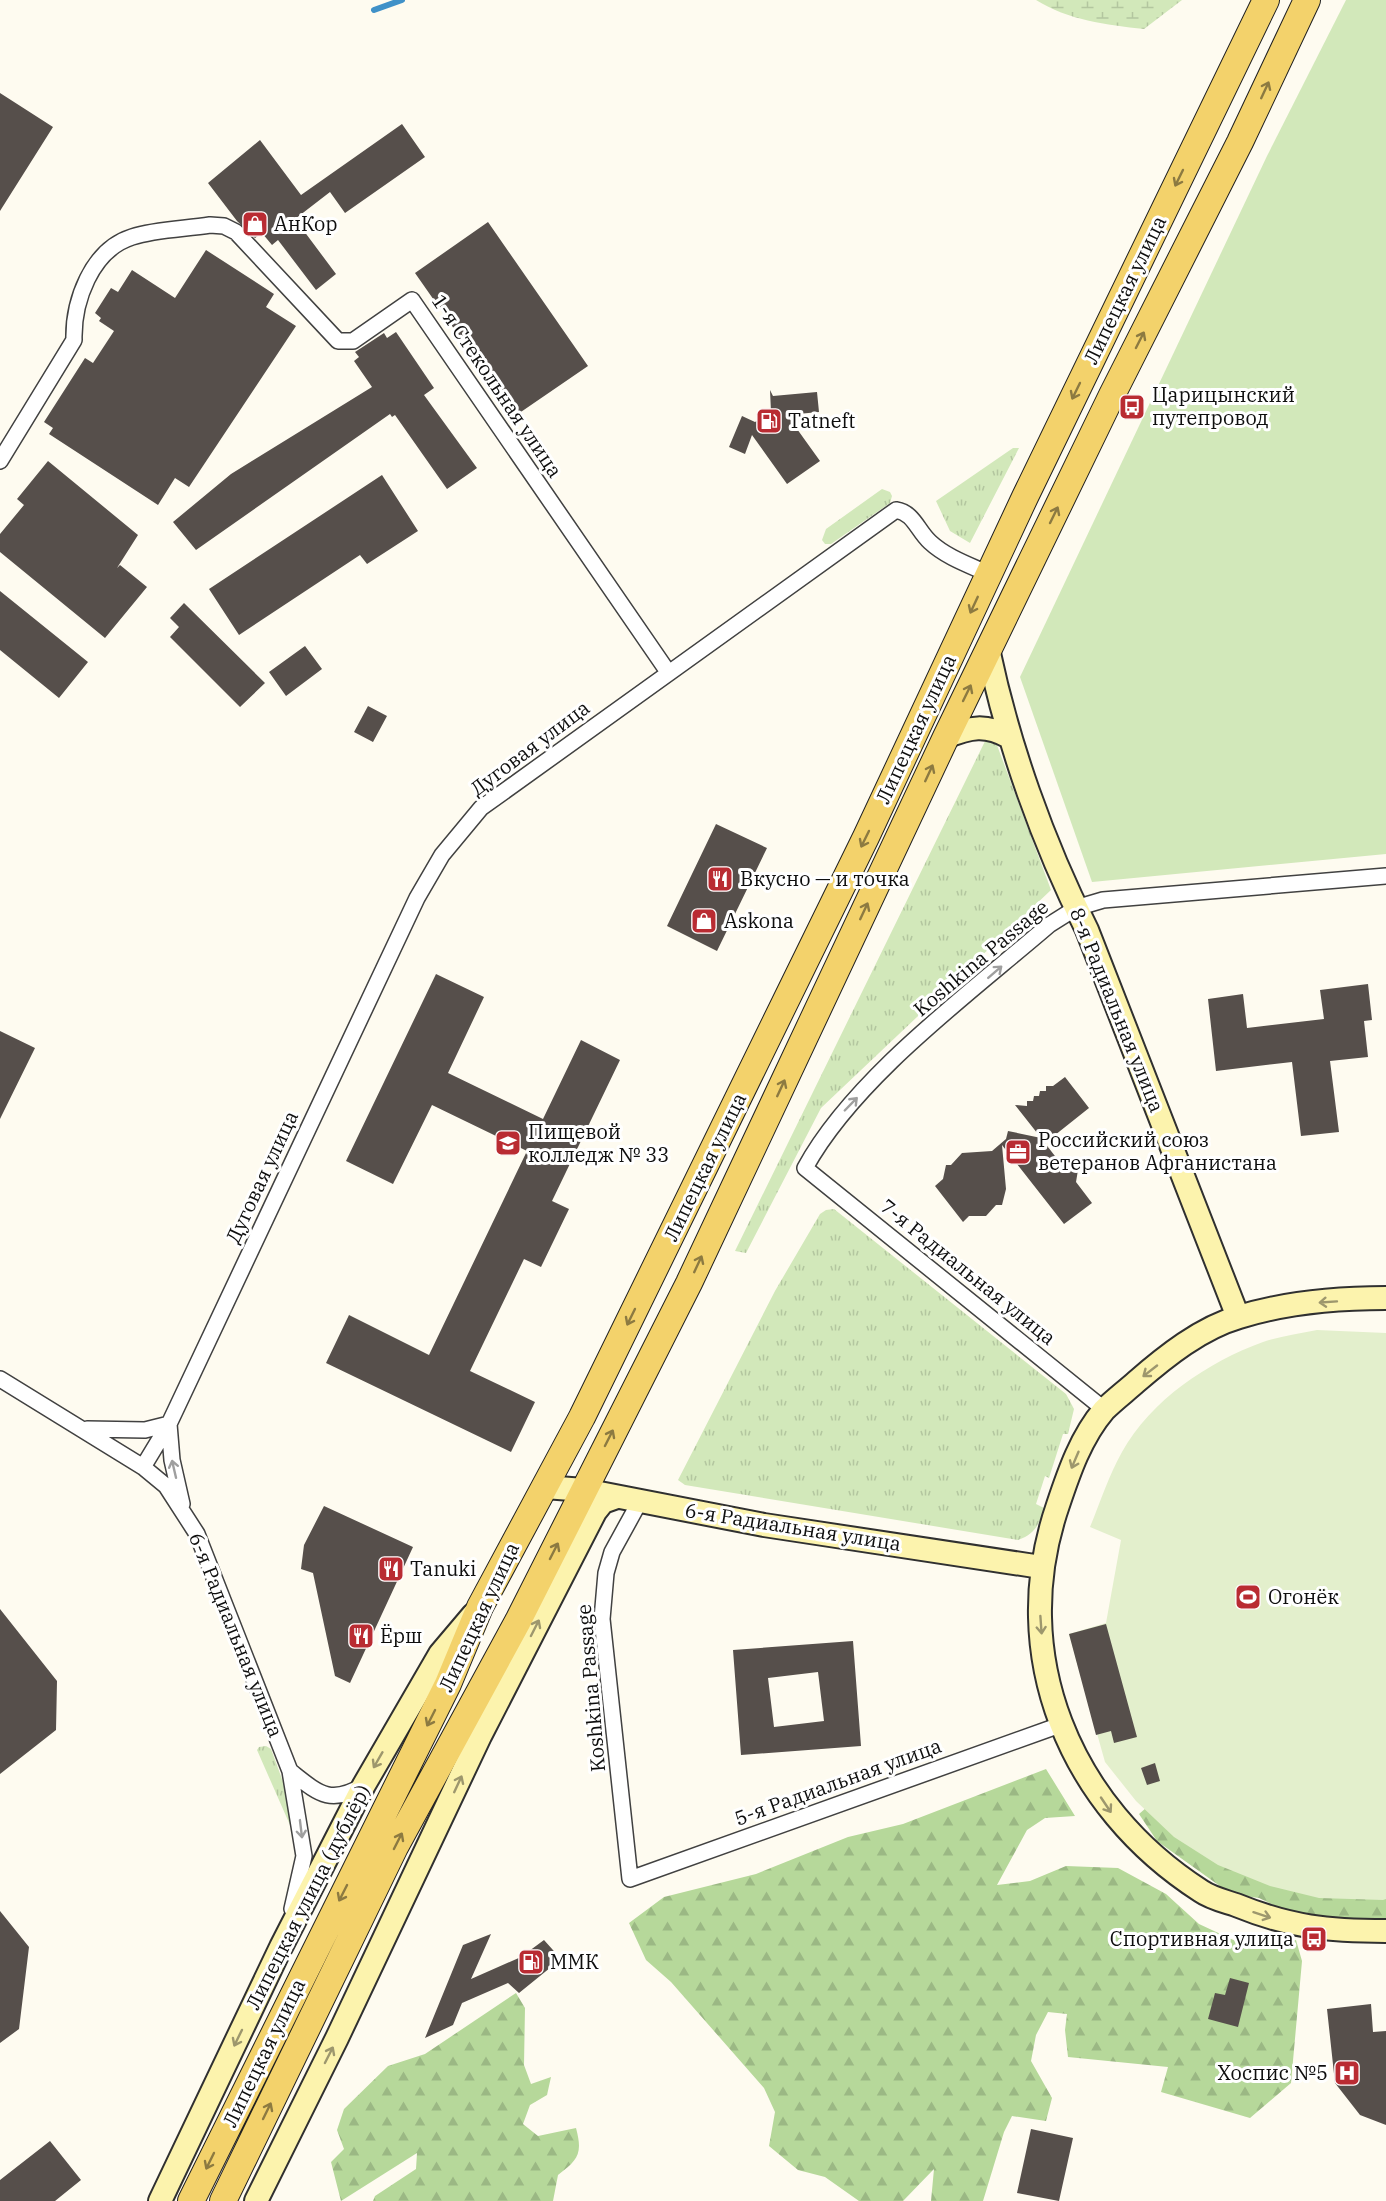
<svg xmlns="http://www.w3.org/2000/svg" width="1386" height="2201" font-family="'IBM Plex Serif',serif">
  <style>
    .grass { fill: url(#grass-tufts) }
    .forest { fill: url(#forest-firs) }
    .wetland { fill: url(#wetland-marsh) }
    .park { fill: #d2e8ba }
    .pitch { fill: #e3efcc }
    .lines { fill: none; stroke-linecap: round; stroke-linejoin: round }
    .stream { stroke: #4091c8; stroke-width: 6 }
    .building { fill: #564f4b; fill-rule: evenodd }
    .street-casing { stroke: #414141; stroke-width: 18 }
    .secondary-casing { stroke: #303030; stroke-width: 26 }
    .primary-casing { stroke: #1f1f1f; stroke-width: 28 }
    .street { stroke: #fff; stroke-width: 15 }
    .secondary { stroke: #fcf3ad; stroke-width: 22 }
    .primary { stroke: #f3d26b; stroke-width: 26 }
    .oneway { stroke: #8c7a41 }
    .oneway2 { stroke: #9f9f9f }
    .oneway3 { stroke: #9d976d }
    .labels { text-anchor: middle; stroke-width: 6; stroke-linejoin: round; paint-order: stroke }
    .poi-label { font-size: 20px; fill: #0e0e0e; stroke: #fff; text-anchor: start }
    .street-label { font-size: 20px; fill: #0e0e0e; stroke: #fff }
  </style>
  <defs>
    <pattern id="grass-tufts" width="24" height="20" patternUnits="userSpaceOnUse" patternTransform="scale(1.5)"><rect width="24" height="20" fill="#d2e8ba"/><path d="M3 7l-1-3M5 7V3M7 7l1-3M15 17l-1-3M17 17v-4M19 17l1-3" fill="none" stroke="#b3c69f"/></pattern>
    <pattern id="forest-firs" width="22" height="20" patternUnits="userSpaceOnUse" patternTransform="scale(1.5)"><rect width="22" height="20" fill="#b6d89a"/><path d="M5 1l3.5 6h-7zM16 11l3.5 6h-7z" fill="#9bb884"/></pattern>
    <pattern id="wetland-marsh" width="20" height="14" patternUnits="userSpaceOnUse" patternTransform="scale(1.5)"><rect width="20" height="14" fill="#d2e8ba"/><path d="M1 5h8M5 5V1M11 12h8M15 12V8" fill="none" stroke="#b3c69f"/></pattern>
  </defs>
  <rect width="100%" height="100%" fill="#fefbf0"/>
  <path class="grass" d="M1013,448H1019L970,543L950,531L936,501Z
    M882,489L890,492L892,496L890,503L831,544H825L822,540L826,529Z
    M991,729L1051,890L821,1108L746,1253L735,1251Z
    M834,1209L1066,1394L1074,1409L1068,1434H1063L1049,1478L1045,1476L1036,1504L1044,1508C1039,1525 1035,1534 1018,1540L685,1485L678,1480L775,1291L820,1214L826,1210Z
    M266,1746L271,1749L290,1801L294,1826L290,1825L257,1750L259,1747Z"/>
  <path class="forest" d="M1046,1769L1075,1816L1045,1818L1027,1830L997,1885L1030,1881L1066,1866L1118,1868L1166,1894L1199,1924L1242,1944L1296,1940L1302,1961L1291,2083L1250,2118L1161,2092L1168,2067L1068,2057L1065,2030L1067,2014L1048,2012L1036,2035L1031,2061L1052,2098L1046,2121L1012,2116L1004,2132L983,2201H931L934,2169L903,2201H859L825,2177L798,2170L769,2146L775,2112L764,2088L671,1982L646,1960L629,1923L664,1897L756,1874L848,1837L903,1824Z
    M1168,1789L1386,1891V1919L1370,1924L1334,1919L1286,1911L1259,1898L1231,1894L1157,1841L1139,1814Z
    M516,1993L525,2008L524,2065L531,2084L551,2077L547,2095L530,2105L523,2124L538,2136L576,2128C583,2154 578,2160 558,2175L553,2201H373L375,2196L416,2169L417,2153L341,2201L331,2162L344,2149L337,2130L344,2109L388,2066L425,2054Z"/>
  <path class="wetland" d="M1036,0H1182L1144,29C1106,25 1068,20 1036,0Z"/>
  <path class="park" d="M1346,0H1386V854L1092,882L1020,677L1267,156Z"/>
  <path class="pitch" d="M1317,1330L1386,1333V1899L1383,1900L1319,1898L1270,1886L1218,1865L1174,1837L1136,1801L1105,1762L1069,1634L1106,1623L1121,1540L1090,1527C1100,1503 1109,1475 1122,1452C1151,1400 1208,1362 1263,1342C1280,1336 1299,1334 1317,1330Z"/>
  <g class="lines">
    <path class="stream" d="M374,10L402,0"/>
  </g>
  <path class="building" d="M0,93L53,127L0,211Z
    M402,124L425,157L345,213L330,192L295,219L336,274L316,290L278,240L272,245L262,233L255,238L237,221L208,183L260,140L301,195Z
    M488,222L588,366L515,416L415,273Z
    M206,250L274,294L266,307L296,326L189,487L175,478L158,505L49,434L53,428L44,422L85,358L93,363L114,331L99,321L101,318L95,313L111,288L118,292L132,270L175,298Z
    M396,332L434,388L424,395L477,468L447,489L395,415L392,417L390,414L196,550L173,522L231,474L372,387L354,361L359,357L355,352L384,333L387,338Z
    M770,390L773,396L817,392L819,412L787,415L820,461L787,484L752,435L745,454L729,447L742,416L755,422L771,412Z
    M48,461L138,535L117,568L120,565L147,587L105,638L0,552V534L24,505L17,499Z
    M382,475L418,531L367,564L360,555L239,635L209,589Z
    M0,591L88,662L59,698L0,650Z
    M184,603L265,683L240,707L170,637L179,627L170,618Z
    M305,646L322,669L286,696L269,672Z
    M368,706L387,716L373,742L354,732Z
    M716,824L767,848L717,951L667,926Z
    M436,974L484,997L448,1073L543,1119L581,1040L620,1060L552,1201L569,1209L541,1267L524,1259L470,1371L535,1402L511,1452L326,1363L349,1315L429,1355L527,1151L432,1105L393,1184L346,1161Z
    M1368,984L1372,1020L1364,1021L1368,1057L1330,1061L1339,1132L1301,1136L1292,1062L1216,1071L1208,999L1243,994L1247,1028L1324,1019L1320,990Z
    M0,1031L35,1048L0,1119Z
    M1065,1077L1089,1108L1045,1143L1015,1105L1027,1106V1101H1033L1034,1096H1039L1040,1091H1046V1086H1053Z
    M1008,1131L1041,1138L1065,1169L1078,1170L1076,1182L1092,1203L1064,1224L1002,1145L1006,1189L1002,1205H996L986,1216H969L963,1222L935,1186L943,1179L946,1165H951L962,1153L992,1151L1006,1139Z
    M324,1506L413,1547L350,1683L335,1676L313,1573L301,1569L304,1545Z
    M0,1609L57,1681L56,1730L0,1774Z
    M1106,1624L1137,1737L1114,1743L1111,1731L1096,1735L1069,1634Z
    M853,1641L861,1746L741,1755L733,1650ZM818,1672L824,1721L774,1727L768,1678Z
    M1155,1763L1160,1781L1147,1785L1141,1768Z
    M0,1911L29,1947L19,2029L0,2043Z
    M491,1934L471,1979L521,1957L544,1940L561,1959L519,1993L508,1983L462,2003L453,2025L425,2038L463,1945Z
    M1230,1978L1249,1983L1238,2027L1208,2019L1215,1993L1225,1995Z
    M1371,2004L1373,2032L1386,2031V2125L1360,2115L1335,2083L1327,2009Z
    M1031,2129L1073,2138L1059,2201L1017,2193Z
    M50,2141L81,2180L55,2201H0V2180Z"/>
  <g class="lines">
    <g class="street-casing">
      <path id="street" d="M0,461L74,340C73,302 91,250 132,237C156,229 185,229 210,225L224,226L236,232L338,341H353L412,300L668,672
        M0,1379L143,1467L166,1486L197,1534L290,1771L304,1856L292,1909
        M1105,1410L805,1168C854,1078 970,993 1049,925L1076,908L1103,900L1386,876
        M169,1424L172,1460L182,1504
        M87,1429L145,1430L169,1424
        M143,1467L169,1424L417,898L442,855L481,808L896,510C914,513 917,530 930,542C946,557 969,565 989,574
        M640,1501L612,1552L606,1573L602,1619L630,1879L1060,1725
        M290,1771C318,1793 330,1806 364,1785"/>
    </g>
    <g class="secondary-casing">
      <path id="secondary" d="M988,649C1008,744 1043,843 1087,930L1238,1317
        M946,737C970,727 986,724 1009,737
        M1386,1298C1338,1298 1284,1303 1239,1317C1201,1328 1166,1356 1136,1382C1126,1391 1114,1400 1104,1410C1081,1437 1069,1472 1058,1505C1006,1655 1070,1807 1201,1891C1211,1898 1224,1901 1236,1905C1290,1927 1328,1931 1386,1931
        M545,1487L584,1490L764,1525L1041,1567
        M160,2201L281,1947L364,1785L440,1654L473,1615
        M256,2201L337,2038L480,1736L595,1512L603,1502L617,1497"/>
    </g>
    <g class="primary-casing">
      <path id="primary" d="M191,2201L448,1684L480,1607L582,1417L866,837L1025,497L1266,0
        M223,2201L395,1847L518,1621L689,1283L946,737L1112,395L1240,142L1307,0"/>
    </g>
    <use href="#street" class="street"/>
    <use href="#secondary" class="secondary"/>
    <use href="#primary" class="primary"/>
  </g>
  <defs><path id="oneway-shaft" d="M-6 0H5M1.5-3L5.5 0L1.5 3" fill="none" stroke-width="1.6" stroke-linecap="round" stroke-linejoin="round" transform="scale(1.5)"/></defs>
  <g class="oneway">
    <use href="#oneway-shaft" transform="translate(1265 90) rotate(-65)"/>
    <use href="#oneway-shaft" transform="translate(1179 178) rotate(116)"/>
    <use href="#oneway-shaft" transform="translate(1140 340) rotate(-63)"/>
    <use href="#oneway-shaft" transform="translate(1076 391) rotate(116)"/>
    <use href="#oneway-shaft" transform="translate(1054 515) rotate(-64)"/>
    <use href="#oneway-shaft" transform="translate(974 605) rotate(115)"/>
    <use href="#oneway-shaft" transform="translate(967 693) rotate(-64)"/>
    <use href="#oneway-shaft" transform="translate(929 773) rotate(-65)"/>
    <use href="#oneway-shaft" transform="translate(865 839) rotate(116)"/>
    <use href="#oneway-shaft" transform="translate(864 911) rotate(-65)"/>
    <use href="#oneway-shaft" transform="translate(781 1088) rotate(-65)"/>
    <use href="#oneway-shaft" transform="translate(698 1264) rotate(-65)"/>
    <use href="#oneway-shaft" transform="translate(631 1317) rotate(116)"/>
    <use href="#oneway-shaft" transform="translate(609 1438) rotate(-63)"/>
    <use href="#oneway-shaft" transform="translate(554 1551) rotate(-63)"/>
    <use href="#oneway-shaft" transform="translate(431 1718) rotate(117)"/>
    <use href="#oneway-shaft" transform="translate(398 1841) rotate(-63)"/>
    <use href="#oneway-shaft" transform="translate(343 1893) rotate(117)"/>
    <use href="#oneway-shaft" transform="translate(267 2111) rotate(-64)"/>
    <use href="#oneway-shaft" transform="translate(210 2161) rotate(116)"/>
  </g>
  <g class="oneway2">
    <use href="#oneway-shaft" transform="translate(995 972) rotate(-41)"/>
    <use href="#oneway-shaft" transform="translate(851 1104) rotate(-46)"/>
    <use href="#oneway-shaft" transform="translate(174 1469) rotate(-103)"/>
    <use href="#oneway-shaft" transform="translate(301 1829) rotate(83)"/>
  </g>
  <g class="oneway3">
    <use href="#oneway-shaft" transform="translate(1328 1302) rotate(176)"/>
    <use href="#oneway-shaft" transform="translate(1150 1371) rotate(142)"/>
    <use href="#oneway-shaft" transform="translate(1075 1460) rotate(113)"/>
    <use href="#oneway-shaft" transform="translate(1041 1625) rotate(86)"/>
    <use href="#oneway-shaft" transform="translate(535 1628) rotate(-63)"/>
    <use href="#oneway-shaft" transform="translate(378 1760) rotate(120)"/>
    <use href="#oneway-shaft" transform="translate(458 1784) rotate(-65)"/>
    <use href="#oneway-shaft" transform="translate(1106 1805) rotate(56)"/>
    <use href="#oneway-shaft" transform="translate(1262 1915) rotate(18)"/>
    <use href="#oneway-shaft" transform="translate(238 2038) rotate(116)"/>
    <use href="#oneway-shaft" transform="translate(329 2055) rotate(-63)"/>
  </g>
  <defs>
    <g id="shop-square" transform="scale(1.35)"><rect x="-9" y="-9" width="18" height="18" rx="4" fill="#b92b32" stroke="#fff"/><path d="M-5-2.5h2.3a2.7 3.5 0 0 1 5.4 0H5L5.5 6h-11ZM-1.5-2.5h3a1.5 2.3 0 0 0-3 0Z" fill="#fff"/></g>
    <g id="bus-square" transform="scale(1.35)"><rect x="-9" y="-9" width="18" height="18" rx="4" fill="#b92b32" stroke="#fff"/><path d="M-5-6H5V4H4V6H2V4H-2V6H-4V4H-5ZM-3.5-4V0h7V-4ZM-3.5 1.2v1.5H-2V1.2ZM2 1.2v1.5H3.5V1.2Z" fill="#fff"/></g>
    <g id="fuel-square" transform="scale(1.35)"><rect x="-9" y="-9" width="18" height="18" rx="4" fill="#b92b32" stroke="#fff"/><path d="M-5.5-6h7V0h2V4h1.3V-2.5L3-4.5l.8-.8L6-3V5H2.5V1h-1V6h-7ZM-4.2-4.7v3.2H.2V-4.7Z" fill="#fff"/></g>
    <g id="restaurant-square" transform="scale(1.35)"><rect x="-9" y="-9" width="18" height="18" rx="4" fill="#b92b32" stroke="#fff"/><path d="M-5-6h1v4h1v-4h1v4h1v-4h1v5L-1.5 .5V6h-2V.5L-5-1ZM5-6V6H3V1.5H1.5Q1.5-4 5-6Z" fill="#fff"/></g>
    <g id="university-square" transform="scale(1.35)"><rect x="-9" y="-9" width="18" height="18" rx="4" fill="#b92b32" stroke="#fff"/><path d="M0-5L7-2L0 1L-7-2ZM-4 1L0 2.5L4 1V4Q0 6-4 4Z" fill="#fff"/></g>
    <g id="office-square" transform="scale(1.35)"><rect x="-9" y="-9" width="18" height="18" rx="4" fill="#b92b32" stroke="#fff"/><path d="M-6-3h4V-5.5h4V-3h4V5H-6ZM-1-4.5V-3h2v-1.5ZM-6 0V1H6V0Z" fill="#fff"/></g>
    <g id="stadium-square" transform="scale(1.35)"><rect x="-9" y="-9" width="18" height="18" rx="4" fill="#b92b32" stroke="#fff"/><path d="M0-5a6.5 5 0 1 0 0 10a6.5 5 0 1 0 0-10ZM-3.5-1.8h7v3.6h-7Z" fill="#fff"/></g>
    <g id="hospital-square" transform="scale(1.35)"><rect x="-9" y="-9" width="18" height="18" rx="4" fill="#b92b32" stroke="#fff"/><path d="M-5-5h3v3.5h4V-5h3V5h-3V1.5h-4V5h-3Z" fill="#fff"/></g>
  </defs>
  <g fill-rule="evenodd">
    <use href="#shop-square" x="255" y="224"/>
    <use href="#bus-square" x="1132" y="407"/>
    <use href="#fuel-square" x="769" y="421"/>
    <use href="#restaurant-square" x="720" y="879"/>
    <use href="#shop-square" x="704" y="921"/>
    <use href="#university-square" x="508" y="1143"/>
    <use href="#office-square" x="1018" y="1152"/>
    <use href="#restaurant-square" x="391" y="1569"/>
    <use href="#stadium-square" x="1248" y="1597"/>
    <use href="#restaurant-square" x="361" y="1636"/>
    <use href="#bus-square" x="1314" y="1939"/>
    <use href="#fuel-square" x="531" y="1962"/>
    <use href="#hospital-square" x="1347" y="2073"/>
  </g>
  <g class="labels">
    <g class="poi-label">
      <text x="274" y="231">АнКор</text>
      <text x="1152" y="402">Царицынский<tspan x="1152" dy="23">путепровод</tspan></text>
      <text x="788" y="428">Tatneft</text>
      <text x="740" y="886">Вкусно — и точка</text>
      <text x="724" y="928">Askona</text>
      <text x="528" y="1139">Пищевой<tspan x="528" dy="23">колледж № 33</tspan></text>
      <text x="1038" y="1147">Российский союз<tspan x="1038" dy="23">ветеранов Афганистана</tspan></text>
      <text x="410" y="1576">Tanuki</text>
      <text x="1268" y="1604">Огонёк</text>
      <text x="380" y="1643">Ёрш</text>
      <text x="1294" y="1946" text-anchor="end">Спортивная улица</text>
      <text x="550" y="1969">ММК</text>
      <text x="1328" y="2080" text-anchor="end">Хоспис №5</text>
    </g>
    <g class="street-label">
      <text transform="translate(1125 290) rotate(-64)" y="7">Липецкая улица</text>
      <text transform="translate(497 386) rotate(56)" y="7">1-я Стекольная улица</text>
      <text transform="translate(916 729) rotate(-65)" y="7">Липецкая улица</text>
      <text transform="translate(530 748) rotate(-37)" y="7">Дуговая улица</text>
      <text transform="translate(981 958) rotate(-40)" y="7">Koshkina Passage</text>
      <text transform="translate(1117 1010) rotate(68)" y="7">8-я Радиальная улица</text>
      <text transform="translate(705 1167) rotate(-64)" y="7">Липецкая улица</text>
      <text transform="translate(262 1177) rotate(-65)" y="7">Дуговая улица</text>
      <text transform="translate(968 1272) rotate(39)" y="7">7-я Радиальная улица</text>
      <text transform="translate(793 1527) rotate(9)" y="7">6-я Радиальная улица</text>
      <text transform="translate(479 1617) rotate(-65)" y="7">Липецкая улица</text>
      <text transform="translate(236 1635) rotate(68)" y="7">6-я Радиальная улица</text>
      <text transform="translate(591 1688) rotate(-95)" y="7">Koshkina Passage</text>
      <text transform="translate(838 1782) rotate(-20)" y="7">5-я Радиальная улица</text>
      <text transform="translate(308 1897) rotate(-63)" y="7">Липецкая улица (дублёр)</text>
      <text transform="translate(264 2053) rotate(-64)" y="7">Липецкая улица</text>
    </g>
  </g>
</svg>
